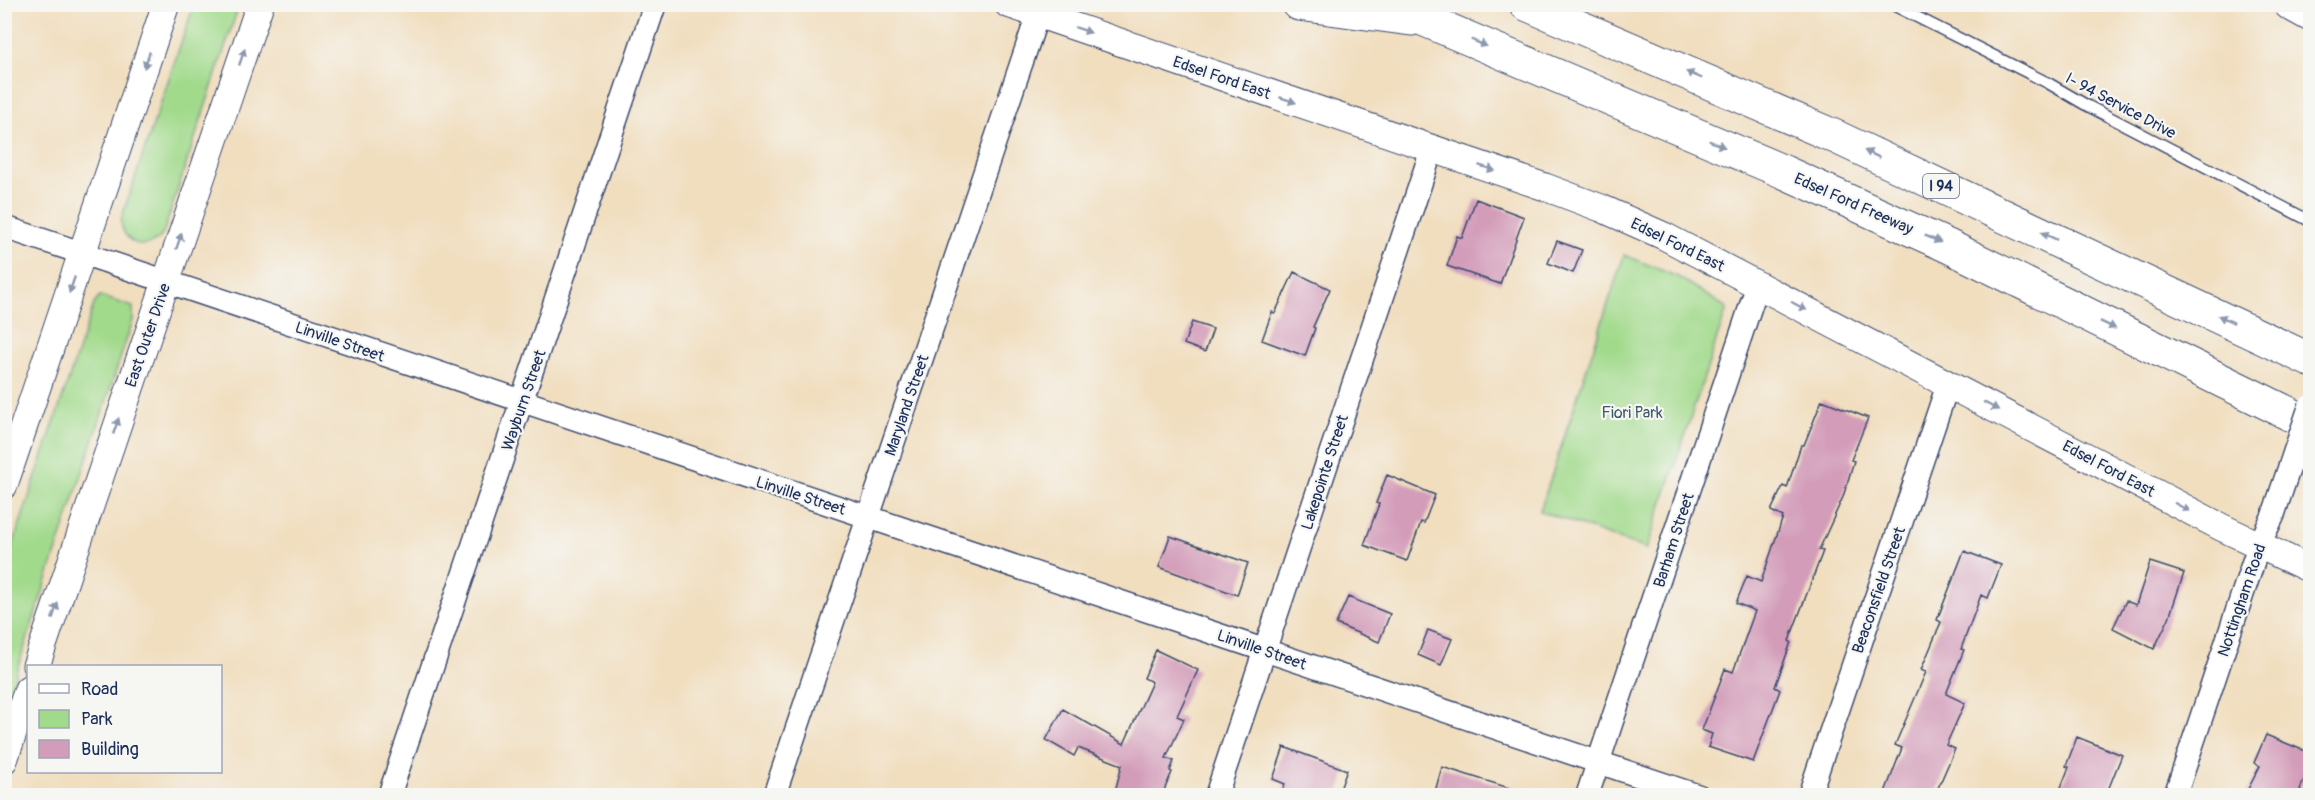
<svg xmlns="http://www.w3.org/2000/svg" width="2315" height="800" font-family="Pangolin,sans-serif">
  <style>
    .green { fill: #a2da8c; stroke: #5e8475; stroke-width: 1.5 }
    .building { fill: #d39dba }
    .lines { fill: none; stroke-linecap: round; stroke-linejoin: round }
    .service-casing { stroke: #3b496d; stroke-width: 13 }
    .minor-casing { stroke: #3b496d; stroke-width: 25 }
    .tertiary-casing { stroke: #3b496d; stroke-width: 29 }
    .secondary-casing { stroke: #3b496d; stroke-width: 34 }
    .motorway-casing { stroke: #3b496d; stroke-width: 35 }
    .service { stroke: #fff; stroke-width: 10 }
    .minor { stroke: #fff; stroke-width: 22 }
    .tertiary { stroke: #fff; stroke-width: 27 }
    .secondary { stroke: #fff; stroke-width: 32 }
    .motorway { stroke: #fff; stroke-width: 33 }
    .minor-bridge-casing { stroke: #3b496d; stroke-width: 25; stroke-linecap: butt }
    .minor-bridge { stroke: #fff; stroke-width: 22 }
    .oneway { fill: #8d97ae }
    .labels { text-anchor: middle; stroke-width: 4.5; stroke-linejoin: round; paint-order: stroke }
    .shield { fill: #f6f6f2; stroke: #5d6b8a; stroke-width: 1.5 }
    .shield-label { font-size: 15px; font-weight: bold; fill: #1b2f5e }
    .street-label { font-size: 16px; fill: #1b2f5e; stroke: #f6f6f2 }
    .park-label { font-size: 16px; fill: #3d5a6a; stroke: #f6f6f2 }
  </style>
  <rect width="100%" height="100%" fill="#f6f6f2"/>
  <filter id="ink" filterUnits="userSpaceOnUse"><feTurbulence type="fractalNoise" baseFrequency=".0167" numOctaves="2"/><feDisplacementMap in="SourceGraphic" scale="12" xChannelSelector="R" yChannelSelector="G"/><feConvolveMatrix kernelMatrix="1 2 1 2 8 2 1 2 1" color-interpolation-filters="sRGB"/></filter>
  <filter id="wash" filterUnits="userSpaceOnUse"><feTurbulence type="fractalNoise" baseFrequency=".008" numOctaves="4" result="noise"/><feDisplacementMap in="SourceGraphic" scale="24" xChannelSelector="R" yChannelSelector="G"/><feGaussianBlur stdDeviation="1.35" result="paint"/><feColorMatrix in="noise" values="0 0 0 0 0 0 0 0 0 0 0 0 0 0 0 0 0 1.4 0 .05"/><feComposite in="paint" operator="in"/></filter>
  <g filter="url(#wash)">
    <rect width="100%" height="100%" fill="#f1debf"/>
    <path class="green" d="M194,5H239L163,234C147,254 121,244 121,219Z
      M1624,255L1678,277L1727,308L1647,549L1540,511Z
      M100,296L133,307V320L5,706V568L94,304Z"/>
    <g id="blocks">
      <path class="building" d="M1476,199L1524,217L1500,284L1447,266L1457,236L1462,238Z
        M1557,241L1582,250L1573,273L1548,263Z
        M1294,272L1330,289L1313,327L1315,328L1305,356L1262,340L1272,312L1275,313Z
        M1192,322L1213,329L1205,352L1184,344Z
        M1822,400L1868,418L1851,460L1854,461L1843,497L1819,550L1823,551L1789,641L1791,642L1775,687L1780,690L1753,762L1708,747L1712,734L1702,730L1725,669L1733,672L1755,611L1736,603L1747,576L1761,582L1783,517L1771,511L1783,486L1787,488L1801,445H1804Z
        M1387,475L1435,495L1424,523L1421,522L1407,561L1364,545L1379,504L1376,503Z
        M1170,536L1248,563L1237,595L1159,567Z
        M1964,551L2001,565L1988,598L1981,595L1961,649L1964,650L1946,694L1965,703L1946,745L1955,749L1935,795H1884L1902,748L1895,745L1926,672L1921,670L1941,622L1937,620Z
        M2150,562L2184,573L2169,618L2154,649L2113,628L2126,601L2136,605Z
        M1348,597L1390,614L1379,642L1336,624Z
        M1428,630L1452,639L1441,665L1418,655Z
        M1156,650L1198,670L1177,716L1184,719L1166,758L1174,761L1170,771L1172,772L1162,795H1114L1122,765L1078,748L1074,756L1046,740L1063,709L1124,744L1152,682L1144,678Z
        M2266,735L2310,753V764L2298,795H2245L2260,766L2254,763Z
        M2077,737L2122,755L2106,795H2058L2069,767L2066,766Z
        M1284,747L1347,770L1338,795H1280L1285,784L1273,779Z
        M1442,767L1519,791V795H1434Z"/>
    </g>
  </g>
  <g filter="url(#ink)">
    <use href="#blocks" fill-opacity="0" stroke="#3b496d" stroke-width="1.5"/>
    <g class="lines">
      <g class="service-casing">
        <path id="service" d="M1891,4L2048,83L2086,105L2310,221"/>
      </g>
      <g class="minor-casing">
        <path id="minor" d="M4,227L1699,796
          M389,796L655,4
          M774,796L1038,14
          M1216,796L1432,149
          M1587,796L1758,284
          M1809,796L1948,384
          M2175,796L2259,545L2273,516"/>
      </g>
      <g class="tertiary-casing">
        <path id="tertiary" d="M1008,4L1545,187L1601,208L1664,236L2221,527L2310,569
          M4,485L166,4
          M36,666L260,4
          M4,760L28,689"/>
      </g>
      <g class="secondary-casing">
        <path id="secondary" d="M2290,4L2310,15"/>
      </g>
      <g class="motorway-casing">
        <path id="motorway" d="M1299,4L1411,19
          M1387,4L1784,172L1948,246L2310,424
          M1526,4L1836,137L2310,360"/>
      </g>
      <use href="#service" class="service"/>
      <use href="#minor" class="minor"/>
      <use href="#tertiary" class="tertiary"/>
      <use href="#secondary" class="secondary"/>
      <use href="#motorway" class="motorway"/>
      <g class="minor-bridge-casing">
        <path id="minor-bridge" d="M2273,516L2310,406"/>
      </g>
      <use href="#minor-bridge" class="minor-bridge"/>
    </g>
    <defs><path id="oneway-solid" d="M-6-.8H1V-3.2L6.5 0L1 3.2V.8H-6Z" transform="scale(1.5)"/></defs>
    <g class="oneway">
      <use href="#oneway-solid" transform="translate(1083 30) rotate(19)"/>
      <use href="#oneway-solid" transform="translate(1479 43) rotate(23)"/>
      <use href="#oneway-solid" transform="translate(242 57) rotate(-71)"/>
      <use href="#oneway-solid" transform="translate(147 60) rotate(109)"/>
      <use href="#oneway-solid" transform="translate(1694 75) rotate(-157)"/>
      <use href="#oneway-solid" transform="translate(1288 100) rotate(19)"/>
      <use href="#oneway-solid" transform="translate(1717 144) rotate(23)"/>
      <use href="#oneway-solid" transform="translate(1872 154) rotate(-155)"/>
      <use href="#oneway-solid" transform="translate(1487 168) rotate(18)"/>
      <use href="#oneway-solid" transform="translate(2049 236) rotate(-155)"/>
      <use href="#oneway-solid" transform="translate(1933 239) rotate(24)"/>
      <use href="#oneway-solid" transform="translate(179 241) rotate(-71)"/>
      <use href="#oneway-solid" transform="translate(72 285) rotate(109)"/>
      <use href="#oneway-solid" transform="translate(1799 306) rotate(28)"/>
      <use href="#oneway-solid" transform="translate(2226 319) rotate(-155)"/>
      <use href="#oneway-solid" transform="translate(2108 325) rotate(26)"/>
      <use href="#oneway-solid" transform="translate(1991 406) rotate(28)"/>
      <use href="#oneway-solid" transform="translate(116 426) rotate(-71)"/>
      <use href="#oneway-solid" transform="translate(2182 507) rotate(28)"/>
      <use href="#oneway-solid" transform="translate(55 611) rotate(-71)"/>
    </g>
  </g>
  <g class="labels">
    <rect class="shield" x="1923" y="174" width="36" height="24" rx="4.5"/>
    <g class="shield-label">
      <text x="1941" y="191">I 94</text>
    </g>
    <g class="street-label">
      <text transform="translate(1222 77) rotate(19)" y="6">Edsel Ford East</text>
      <text transform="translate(2121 105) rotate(28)" y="6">I- 94 Service Drive</text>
      <text transform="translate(1854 203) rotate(24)" y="6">Edsel Ford Freeway</text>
      <text transform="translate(1678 244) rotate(26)" y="6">Edsel Ford East</text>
      <text transform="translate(147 335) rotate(-71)" y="6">East Outer Drive</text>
      <text transform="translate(340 341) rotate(19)" y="6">Linville Street</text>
      <text transform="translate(523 400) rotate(-71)" y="6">Wayburn Street</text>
      <text transform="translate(906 405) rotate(-71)" y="6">Maryland Street</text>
      <text transform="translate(2109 468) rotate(28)" y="6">Edsel Ford East</text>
      <text transform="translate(1324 472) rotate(-72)" y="6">Lakepointe Street</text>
      <text transform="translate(801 495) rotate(18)" y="6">Linville Street</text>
      <text transform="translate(1673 540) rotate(-72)" y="6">Barham Street</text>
      <text transform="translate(1878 590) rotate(-71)" y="6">Beaconsfield Street</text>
      <text transform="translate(2241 600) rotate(-71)" y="6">Nottingham Road</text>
      <text transform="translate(1262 649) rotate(19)" y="6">Linville Street</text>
    </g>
    <g class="park-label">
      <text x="1632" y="418">Fiori Park</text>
    </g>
  </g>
  <rect width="2315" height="800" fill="none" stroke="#f6f6f2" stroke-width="24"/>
  <rect x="27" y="665" width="195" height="108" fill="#f6f6f2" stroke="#9ea6b7" stroke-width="1.5"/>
  <rect x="39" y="684" width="30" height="9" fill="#ffffff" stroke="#9ea6b7" stroke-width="1.5"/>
  <text x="81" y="695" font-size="18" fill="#1b2f5e">Road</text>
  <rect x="39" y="710" width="30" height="18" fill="#a2da8c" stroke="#9ea6b7" stroke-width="1.5"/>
  <text x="81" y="725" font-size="18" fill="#1b2f5e">Park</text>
  <rect x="39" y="740" width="30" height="18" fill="#d39dba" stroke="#9ea6b7" stroke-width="1.5"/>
  <text x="81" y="755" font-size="18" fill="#1b2f5e">Building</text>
</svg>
